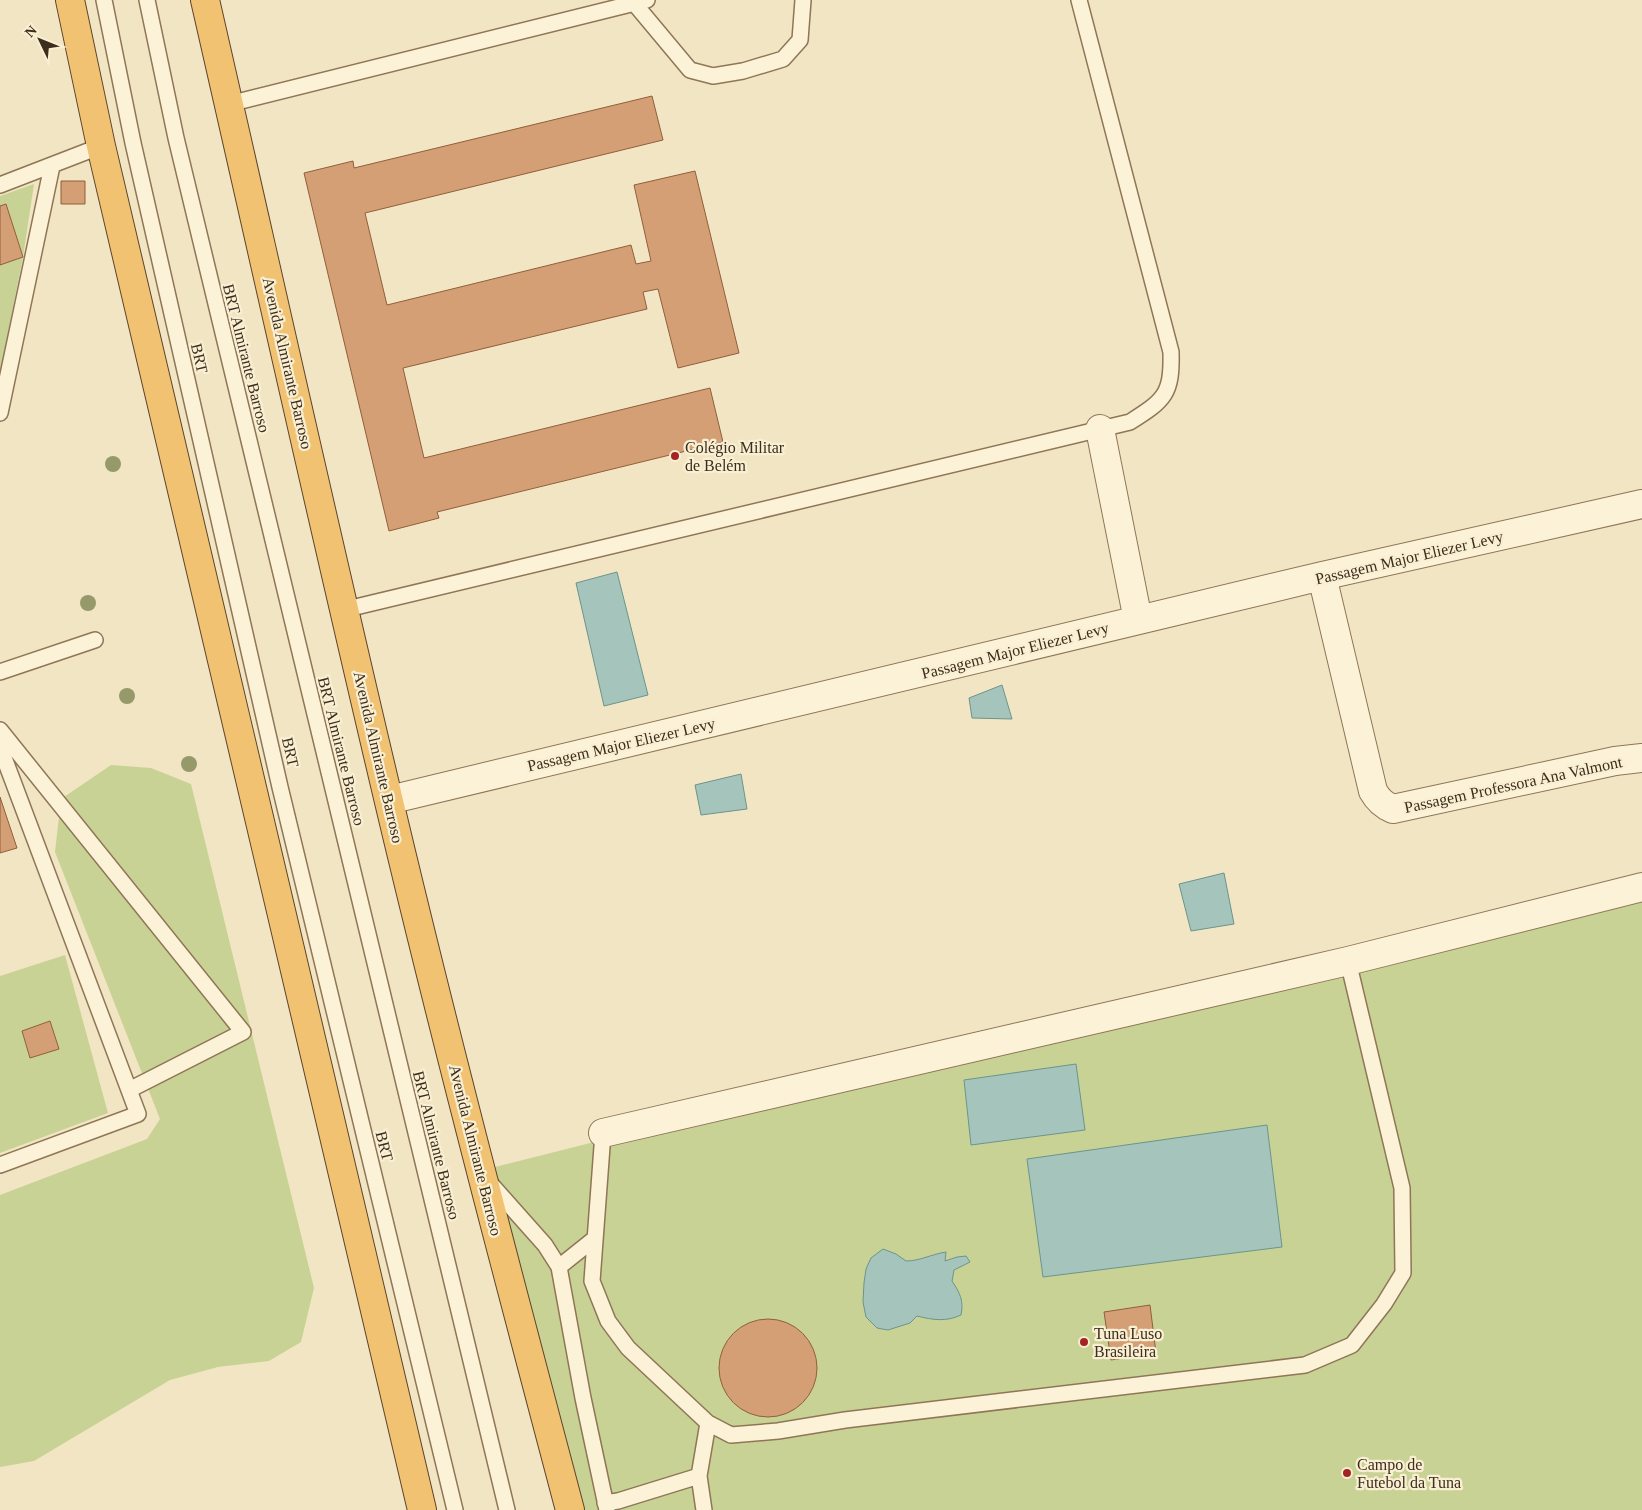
<svg xmlns="http://www.w3.org/2000/svg" width="1642" height="1510" font-family="Georgia,serif">
  <style>
    .green { fill: #c9d295 }
    .water { fill: #a5c5bc; stroke: #6b948b }
    .building { fill: #d49f75; stroke: #905f3b }
    .lines { fill: none; stroke-linecap: round; stroke-linejoin: round }
    .service-casing { stroke: #8e7657; stroke-width: 18 }
    .minor-casing { stroke: #8e7657; stroke-width: 30 }
    .trunk-casing { stroke: #5c442c; stroke-width: 30 }
    .service { stroke: #fcf2d7; stroke-width: 15 }
    .minor { stroke: #fcf2d7; stroke-width: 28 }
    .trunk { stroke: #f0c272; stroke-width: 28 }
    .tree { fill: #96996a }
    .poi-dot { fill: #a32422; stroke: #f9efd3; stroke-width: 2 }
    .labels { text-anchor: middle; stroke-width: 4.5; stroke-linejoin: round; paint-order: stroke }
    .street-label { font-size: 16px; fill: #3d2d1d; stroke: #f9efd3 }
    .poi-label { font-size: 16px; fill: #3d2d1d; stroke: #f9efd3; text-anchor: start }
  </style>
  <rect width="100%" height="100%" fill="#f2e5c3"/>
  <path class="green" d="M34,184L23,257L0,372V196Z
    M111,765L151,768L191,784L314,1288L301,1342L269,1361L218,1367L170,1380L34,1461L0,1467V1195L147,1139L160,1119L55,852L61,799Z
    M1642,887V1510H569L482,1173L495,1167L606,1139Z
    M65,955L108,1113L0,1153V976Z"/>
  <path class="water" d="M617,572L648,695L604,706L576,583Z
    M1002,685L1012,719L972,718L969,698Z
    M741,774L747,809L701,815L695,785Z
    M1224,873L1234,924L1191,931L1179,884Z
    M1076,1064L1085,1130L971,1145L964,1080Z
    M1267,1125L1282,1247L1043,1277L1027,1159Z
    M883,1249L896,1254L906,1261C920,1261 932,1254 946,1252L945,1261L957,1257L966,1256L970,1262L954,1270L952,1281C960,1293 964,1301 961,1315C946,1322 933,1320 917,1316L910,1323L888,1330L877,1328L866,1317L863,1302L864,1283L866,1269L871,1258Z"/>
  <path class="building" d="M652,96L663,140L365,213L387,305L631,245L636,264L651,261L634,185L695,171L739,353L678,368L658,289L643,292L647,309L403,368L424,458L710,388L723,442L437,512L439,518L389,531L304,173L353,161L354,168Z
    M61,181H85V204H61Z
    M6,204L23,257L0,265V206Z
    M0,797L17,848L0,853Z
    M50,1021L59,1049L30,1058L22,1031Z
    M1150,1305L1156,1353L1111,1360L1104,1312Z
    M719 1368a49 49 0 1 1 98 0a49 49 0 1 1-98 0Z"/>
  <g class="lines">
    <g class="service-casing">
      <path id="service" d="M104,0L133,143L280,787L455,1510
        M147,0L176,138L507,1510
        M634,3L690,70L713,76L743,71L783,59L800,40L803,0
        M229,104L647,0
        M0,185L101,146
        M0,413L52,166
        M343,610L1130,422C1165,400 1172,394 1171,352L1079,0
        M0,672L95,640
        M0,730L243,1032L129,1090
        M0,747L138,1114L0,1165
        M603,1133L592,1281L608,1321L628,1348L708,1423L731,1435L778,1431L845,1420L1305,1365L1352,1345L1384,1304L1403,1273L1402,1188L1348,961
        M489,1182L545,1245L559,1267L583,1398L607,1510
        M559,1267L594,1239
        M605,1503L618,1501L699,1476
        M704,1510L699,1476L708,1423"/>
    </g>
    <g class="minor-casing">
      <path id="minor" d="M1100,429L1138,620
        M1322,576L1373,791C1378,800 1383,805 1393,809L1615,761L1642,758
        M389,800L1322,576L1642,504
        M603,1133L1348,961L1642,887"/>
    </g>
    <g class="trunk-casing">
      <path id="trunk" d="M70,0L101,146L422,1510
        M205,0C270,284 333,569 401,852C454,1072 512,1291 570,1510"/>
    </g>
    <use href="#service" class="service"/>
    <use href="#minor" class="minor"/>
    <use href="#trunk" class="trunk"/>
  </g>
  <g class="tree">
    <circle cx="113" cy="464" r="8"/>
    <circle cx="88" cy="603" r="8"/>
    <circle cx="127" cy="696" r="8"/>
    <circle cx="189" cy="764" r="8"/>
  </g>
  <g class="poi-dot">
    <circle cx="675" cy="456" r="5"/>
    <circle cx="1084" cy="1342" r="5"/>
    <circle cx="1347" cy="1473" r="5"/>
  </g>
  <g class="labels">
    <g class="street-label">
      <text transform="translate(200 358) rotate(77)" y="6">BRT</text>
      <text transform="translate(247 358) rotate(76)" y="6">BRT Almirante Barroso</text>
      <text transform="translate(288 363) rotate(77)" y="6">Avenida Almirante Barroso</text>
      <text transform="translate(1409 557) rotate(-13)" y="6">Passagem Major Eliezer Levy</text>
      <text transform="translate(1015 650) rotate(-14)" y="6">Passagem Major Eliezer Levy</text>
      <text transform="translate(621 744) rotate(-13)" y="6">Passagem Major Eliezer Levy</text>
      <text transform="translate(342 751) rotate(76)" y="6">BRT Almirante Barroso</text>
      <text transform="translate(291 752) rotate(77)" y="6">BRT</text>
      <text transform="translate(379 757) rotate(77)" y="6">Avenida Almirante Barroso</text>
      <text transform="translate(1513 784) rotate(-12)" y="6">Passagem Professora Ana Valmont</text>
      <text transform="translate(437 1145) rotate(76)" y="6">BRT Almirante Barroso</text>
      <text transform="translate(385 1146) rotate(76)" y="6">BRT</text>
      <text transform="translate(476 1150) rotate(76)" y="6">Avenida Almirante Barroso</text>
    </g>
    <g class="poi-label">
      <text x="685" y="453">Colégio Militar<tspan x="685" dy="18">de Belém</tspan></text>
      <text x="1094" y="1339">Tuna Luso<tspan x="1094" dy="18">Brasileira</tspan></text>
      <text x="1357" y="1470">Campo de<tspan x="1357" dy="18">Futebol da Tuna</tspan></text>
    </g>
  </g>
  <g transform="translate(40 40) rotate(313)" stroke="#f9efd3" stroke-width="4" paint-order="stroke">
  <path d="M0-4L9 19L0 12L-9 19Z" fill="#3d2d1d"/>
  <text y="-8" font-size="14" font-weight="bold" text-anchor="middle" fill="#3d2d1d">N</text>
  </g>
</svg>
